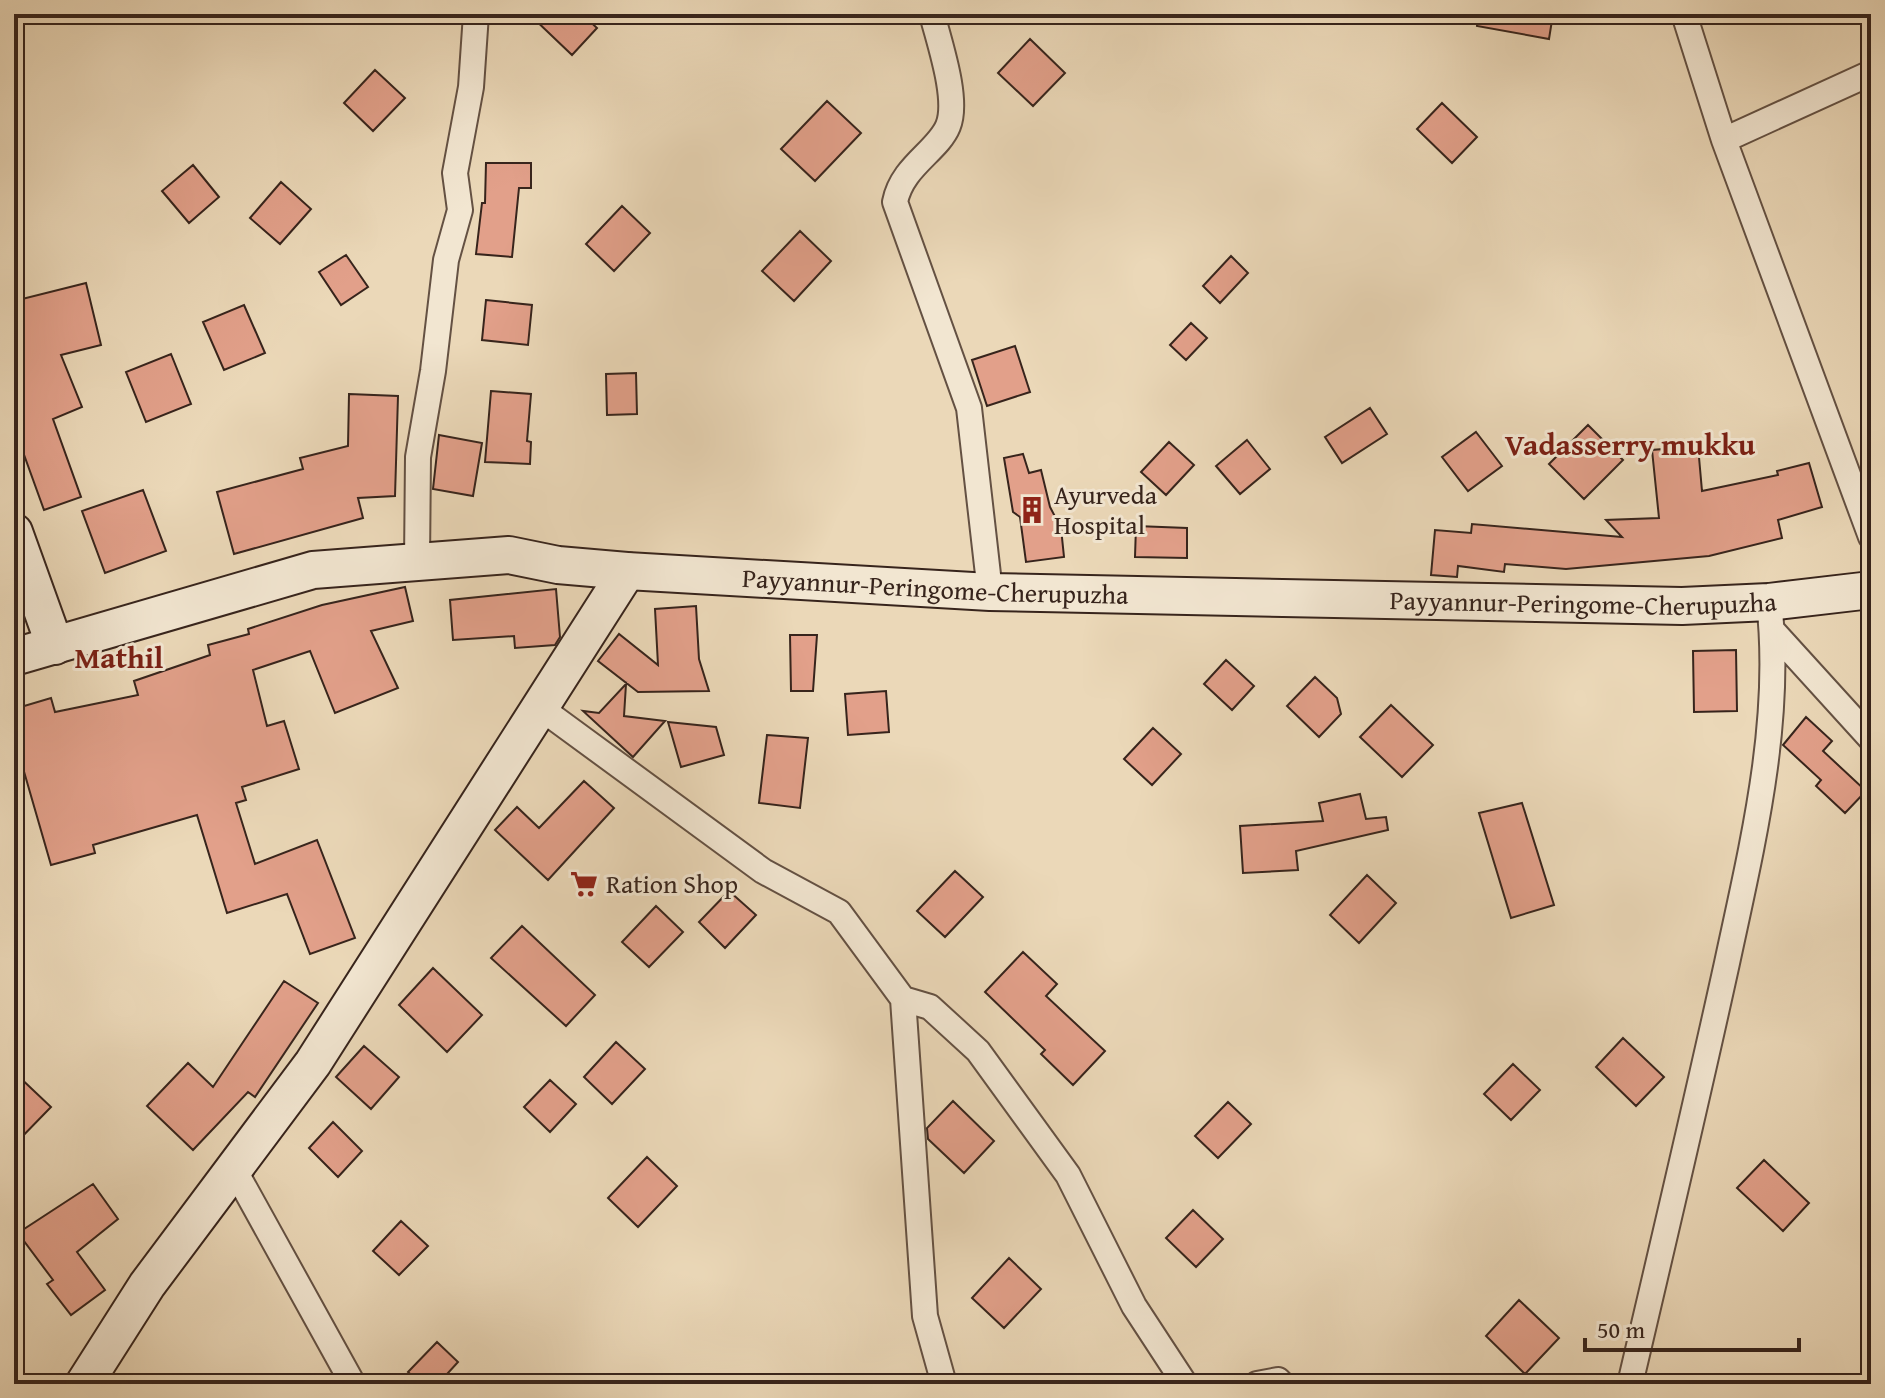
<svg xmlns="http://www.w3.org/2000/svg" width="1885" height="1398" font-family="'Gentium Book Plus',serif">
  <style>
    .building { fill: #e2a08a; stroke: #37241c; stroke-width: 2 }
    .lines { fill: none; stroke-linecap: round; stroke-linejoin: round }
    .street-casing { stroke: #645143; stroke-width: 28 }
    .secondary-casing { stroke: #37241c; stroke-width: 40 }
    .street { stroke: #f2e6d1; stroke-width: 24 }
    .secondary { stroke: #f2e6d1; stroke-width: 36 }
    .labels { text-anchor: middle; stroke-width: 6; stroke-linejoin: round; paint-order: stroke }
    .poi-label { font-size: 26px; fill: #37241c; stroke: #f2e6d1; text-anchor: start }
    .street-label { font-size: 26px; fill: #37241c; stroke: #f2e6d1 }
    .quarter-label { font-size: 30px; font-weight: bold; fill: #7a1f14; stroke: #f2e6d1 }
  </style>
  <rect width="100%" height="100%" fill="#ebd8b8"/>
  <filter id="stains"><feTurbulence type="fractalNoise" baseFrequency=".0025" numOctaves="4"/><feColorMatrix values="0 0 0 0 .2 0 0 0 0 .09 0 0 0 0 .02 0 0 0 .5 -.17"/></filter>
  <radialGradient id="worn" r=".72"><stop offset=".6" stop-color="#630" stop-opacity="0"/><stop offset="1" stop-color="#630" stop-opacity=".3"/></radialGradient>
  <path class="building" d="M529,14H582L597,28L572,55Z
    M1478,14H1553L1549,39L1477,26Z
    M1030,39L1065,73L1033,106L998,73Z
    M375,70L405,98L373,131L344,103Z
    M827,101L861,133L815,181L781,149Z
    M1442,103L1477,137L1452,163L1417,129Z
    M486,163H531V188H519L512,257L476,254L482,203H485Z
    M193,165L219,197L189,223L162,191Z
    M281,182L311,209L280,244L250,218Z
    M622,206L650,233L614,271L586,244Z
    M800,231L831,261L794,301L762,271Z
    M346,255L368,287L341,305L319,272Z
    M1231,256L1248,273L1220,303L1203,286Z
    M86,283L101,345L61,355L82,407L53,419L81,497L44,510L14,427V301Z
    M486,300L532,305L528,345L482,340Z
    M244,305L265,353L224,370L203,322Z
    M1191,323L1207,338L1186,360L1170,345Z
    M1015,346L1030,392L987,406L972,360Z
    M171,354L191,404L146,422L126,372Z
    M636,373L637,414L607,415L606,374Z
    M491,391L531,394L527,441L531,442L530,464L485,462Z
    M349,394L398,396L395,496L358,498L363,518L234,554L217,492L303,469L300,458L348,446Z
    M1370,408L1387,434L1342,463L1325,437Z
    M1588,425L1623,460L1584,499L1549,464Z
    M1476,432L1502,466L1468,491L1442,457Z
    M439,435L482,443L473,496L433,489Z
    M1247,440L1270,469L1240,494L1216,466Z
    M1169,442L1194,465L1166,495L1141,472Z
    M1698,446L1702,491L1778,475L1777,471L1809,463L1822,507L1778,520L1782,538L1709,556L1566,569L1505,564L1504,572L1458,566L1457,577L1431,575L1435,530L1471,533L1472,524L1622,537L1606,520L1659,518L1652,450Z
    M1023,454L1029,473L1041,470L1050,507L1061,528L1064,557L1026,562L1020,517L1013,512L1004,458Z
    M143,490L166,551L105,573L82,511Z
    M1136,526L1187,528V558L1135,557Z
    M405,587L413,621L371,631L398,688L335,713L310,651L253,670L267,726L284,721L299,769L242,787L246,800L236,803L255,864L317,840L355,938L310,954L287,894L227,913L197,815L93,845L95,853L51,865L14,737V709L51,698L55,712L138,695L134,681L210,655L208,645L249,634L248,629L322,605Z
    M556,589L560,637L555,645L515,648L514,636L453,640L450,600Z
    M696,606L699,659L709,691L638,692L598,661L619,634L658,665L655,609Z
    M790,635H817L813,691H791Z
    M1736,650L1737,711L1694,712L1693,651Z
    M1226,660L1254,686L1232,710L1204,684Z
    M1315,677L1337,698L1341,714L1319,737L1287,706Z
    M626,684L624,716L665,721L633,757L583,711L599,713Z
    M886,691L889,732L848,735L845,694Z
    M1391,705L1433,745L1402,777L1360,737Z
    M1806,717L1832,741L1823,751L1866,791L1845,813L1816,786L1821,780L1783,745Z
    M668,722L716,727L724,755L681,767Z
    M1153,728L1181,754L1152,785L1124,759Z
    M767,735L808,738L800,808L759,803Z
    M584,781L614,808L548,880L495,830L517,807L539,828Z
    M1360,794L1366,819L1386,817L1388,830L1296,851L1298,870L1243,873L1240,826L1323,821L1319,803Z
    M1522,803L1554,905L1511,918L1479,813Z
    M955,871L983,897L945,937L917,911Z
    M1367,875L1396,903L1359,943L1330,915Z
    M729,891L756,915L725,948L699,922Z
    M656,906L683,932L649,967L622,942Z
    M522,926L595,995L566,1026L491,958Z
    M1023,952L1057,984L1046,996L1105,1051L1073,1085L1041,1054L1045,1050L985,992Z
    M433,968L482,1015L447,1052L399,1005Z
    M284,981L318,1003L255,1097L248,1092L193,1150L147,1106L188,1063L213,1087Z
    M1623,1038L1664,1077L1636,1106L1596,1067Z
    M616,1042L645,1069L612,1104L584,1077Z
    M364,1046L399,1077L371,1109L336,1077Z
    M1513,1064L1540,1090L1511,1120L1484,1094Z
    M14,1072L51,1107L14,1145Z
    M550,1080L576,1104L550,1132L524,1107Z
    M953,1101L994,1141L964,1173L928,1139L927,1128Z
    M1228,1102L1251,1124L1218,1158L1195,1136Z
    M333,1122L362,1151L338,1177L309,1148Z
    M647,1157L677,1186L638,1227L608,1198Z
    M1764,1160L1809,1203L1783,1231L1737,1188Z
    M93,1184L118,1219L77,1252L105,1290L71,1315L47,1284L53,1280L18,1233Z
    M1193,1210L1223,1239L1196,1267L1166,1238Z
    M401,1221L428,1246L399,1275L373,1251Z
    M1009,1258L1041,1289L1004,1328L972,1298Z
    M1519,1300L1559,1338L1525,1374L1486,1336Z
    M437,1342L458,1362L438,1384H421L408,1372Z"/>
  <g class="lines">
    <g class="street-casing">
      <path id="street" d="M932,14C939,42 959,99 948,126C938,151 902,166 895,202L969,408L990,592
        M1684,14L1724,140L1871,537
        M1724,140L1871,73
        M417,562L418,457L433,371L446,260L460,210L455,173L471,87L476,14
        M1772,630L1871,739
        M542,709L763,871L839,912L903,999L925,1316L944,1384
        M903,999L930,1007L978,1051L1031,1124L1068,1175L1134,1306L1185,1384
        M234,1169L353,1384
        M1257,1384L1278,1380L1282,1384
        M1630,1384C1663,1244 1696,1104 1727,963C1752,846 1783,722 1769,602"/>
    </g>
    <g class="secondary-casing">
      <g id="secondary">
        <path d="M14,532L55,646"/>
        <path id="s1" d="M14,657L313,570L509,555L558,565L627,571L990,592L1682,606L1769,602L1871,590"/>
        <path d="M84,1384L147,1285L313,1063L627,571"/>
      </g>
    </g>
    <use href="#street" class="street"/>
    <use href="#secondary" class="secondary"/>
  </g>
  <defs>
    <g id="building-bare" transform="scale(2.16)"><path d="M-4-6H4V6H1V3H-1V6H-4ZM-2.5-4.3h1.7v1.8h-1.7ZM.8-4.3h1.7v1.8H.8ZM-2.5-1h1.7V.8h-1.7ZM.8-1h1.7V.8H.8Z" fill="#8f2418" stroke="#f2e6d1" stroke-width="2.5" paint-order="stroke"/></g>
    <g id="supermarket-bare" transform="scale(2.16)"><path d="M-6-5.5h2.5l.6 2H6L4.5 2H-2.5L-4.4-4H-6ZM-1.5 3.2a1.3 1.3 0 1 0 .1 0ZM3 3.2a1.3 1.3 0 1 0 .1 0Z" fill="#8f2418" stroke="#f2e6d1" stroke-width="2.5" paint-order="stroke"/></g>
  </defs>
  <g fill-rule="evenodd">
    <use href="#building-bare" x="1032" y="510"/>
    <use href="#supermarket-bare" x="584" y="884"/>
  </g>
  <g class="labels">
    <g class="poi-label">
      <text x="1054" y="504">Ayurveda<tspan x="1054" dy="30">Hospital</tspan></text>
      <text x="606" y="893">Ration Shop</text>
    </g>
    <g class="street-label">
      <text dy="9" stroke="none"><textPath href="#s1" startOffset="936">Payyannur-Peringome-Cherupuzha</textPath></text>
      <text dy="9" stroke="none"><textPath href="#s1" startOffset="1584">Payyannur-Peringome-Cherupuzha</textPath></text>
    </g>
    <g class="quarter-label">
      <text x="1630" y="455">Vadasserry mukku</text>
      <text x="119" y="668">Mathil</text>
    </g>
  </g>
  <rect width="1885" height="1398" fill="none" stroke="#ebd8b8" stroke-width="48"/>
  <rect x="16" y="16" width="1853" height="1366" fill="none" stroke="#37241c" stroke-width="4"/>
  <rect x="24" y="24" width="1837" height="1350" fill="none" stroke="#37241c" stroke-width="2"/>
  <path d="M1585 1338v12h214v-12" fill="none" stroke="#37241c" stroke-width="4"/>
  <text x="1597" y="1338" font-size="24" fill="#37241c" stroke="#f2e6d1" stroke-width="6" paint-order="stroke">50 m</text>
  <rect width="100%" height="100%" filter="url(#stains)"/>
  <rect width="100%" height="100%" fill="url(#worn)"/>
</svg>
